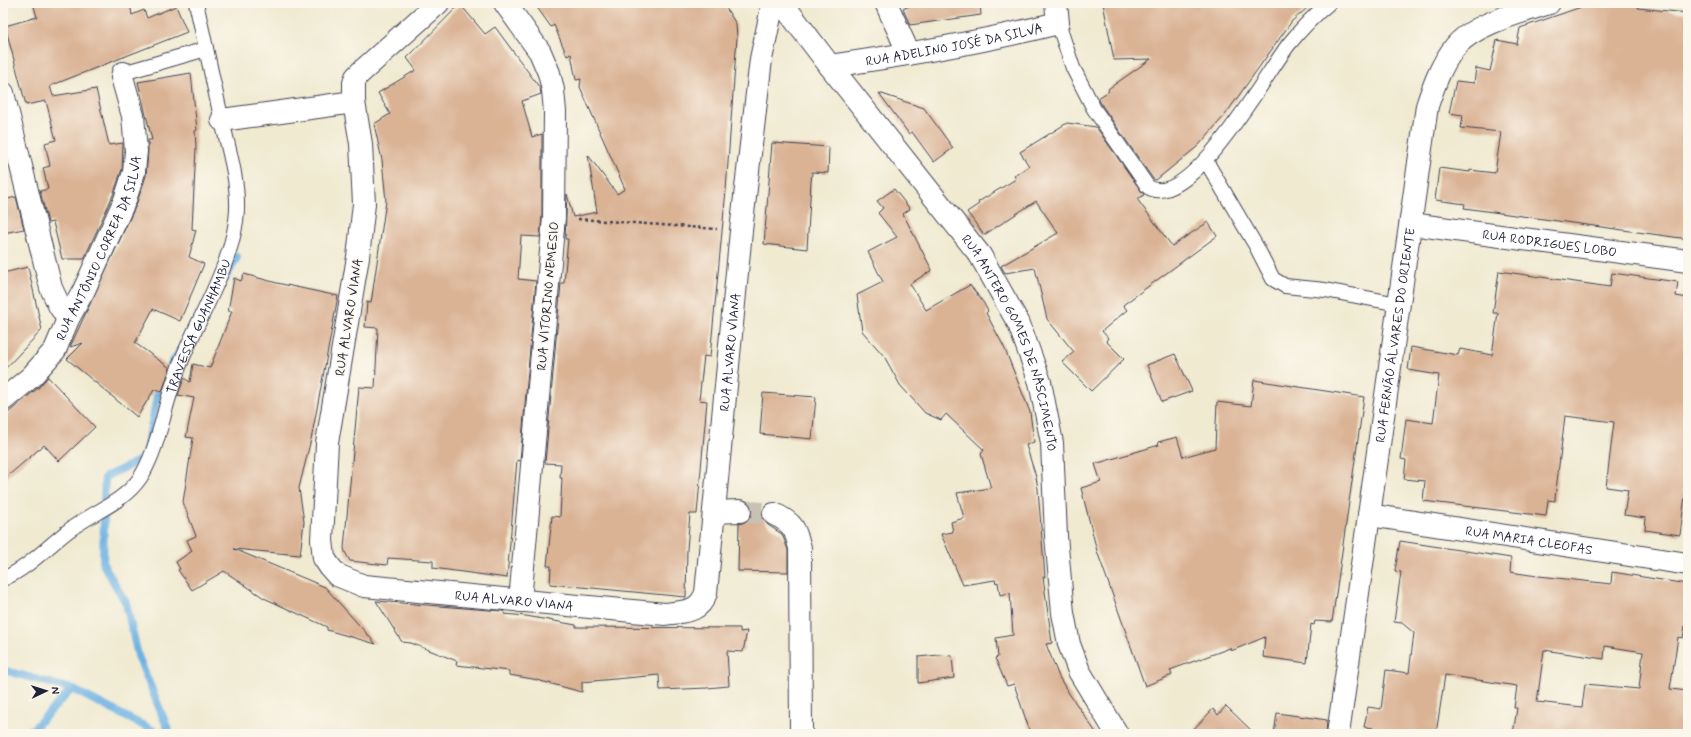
<svg xmlns="http://www.w3.org/2000/svg" width="1691" height="737" font-family="Mynerve,sans-serif">
  <style>
    .lines { fill: none; stroke-linecap: round; stroke-linejoin: round }
    .stream { stroke: #6eb2e3; stroke-width: 8 }
    .building { fill: #dab294; fill-rule: evenodd }
    .street-tunnel { stroke: #c7c2b3; stroke-width: 22; stroke-dasharray: 22 11; stroke-linecap: butt }
    .lane-casing { stroke: #414052; stroke-width: 16 }
    .street-casing { stroke: #414052; stroke-width: 24 }
    .secondary-casing { stroke: #414052; stroke-width: 24 }
    .path { stroke: #414052; stroke-width: 2.5; stroke-dasharray: 3 3; stroke-linecap: butt }
    .lane { stroke: #fff; stroke-width: 14 }
    .street { stroke: #fff; stroke-width: 22 }
    .secondary { stroke: #fff; stroke-width: 22 }
    .labels { text-anchor: middle; stroke-width: 3; stroke-linejoin: round; paint-order: stroke }
    .street-label { font-size: 13px; fill: #22223b; stroke: #fbf7ec }
  </style>
  <rect width="100%" height="100%" fill="#fbf7ec"/>
  <filter id="ink" filterUnits="userSpaceOnUse"><feTurbulence type="fractalNoise" baseFrequency=".025" numOctaves="2"/><feDisplacementMap in="SourceGraphic" scale="8" xChannelSelector="R" yChannelSelector="G"/><feConvolveMatrix kernelMatrix="1 2 1 2 8 2 1 2 1" color-interpolation-filters="sRGB"/></filter>
  <filter id="wash" filterUnits="userSpaceOnUse"><feTurbulence type="fractalNoise" baseFrequency=".012" numOctaves="4" result="noise"/><feDisplacementMap in="SourceGraphic" scale="16" xChannelSelector="R" yChannelSelector="G"/><feGaussianBlur stdDeviation="0.9" result="paint"/><feColorMatrix in="noise" values="0 0 0 0 0 0 0 0 0 0 0 0 0 0 0 0 0 1.4 0 .05"/><feComposite in="paint" operator="in"/></filter>
  <g filter="url(#wash)">
    <rect width="100%" height="100%" fill="#f0ead1"/>
    <g class="lines">
      <path class="stream" d="M225,279L237,257
        M104,500L105,477L145,458L160,382L180,351
        M104,519L103,564L126,603L138,656L170,734
        M3,670L72,689
        M21,734L33,729L72,689L160,734"/>
    </g>
    <g id="blocks">
      <path class="building" d="M33,3H130L132,15L144,10L147,18L176,6L187,32L50,86L53,96L96,89L109,145L123,143L122,169L113,195L84,259H62L53,222L48,223L40,191L48,189L43,168L50,166L45,143L56,140L46,101L26,105L5,26L37,17Z
        M534,3H723L736,24L737,37L726,190L710,357L704,356L699,400L707,401L697,514H690L687,549L686,597L550,584L551,566H547L552,516L560,517L562,478H560L561,464L545,463L561,283H564L568,239H565L567,194L573,217L597,212L588,155L617,194L625,189L580,87L581,79L576,80L571,54L567,56L554,25L551,27Z
        M915,3H980L981,15L910,25L903,9Z
        M1103,3H1313L1292,21L1225,115L1198,146L1156,180L1153,179L1103,107L1098,98L1109,91L1108,89L1151,59L1114,60Z
        M1593,3H1639L1638,8L1688,13V239L1464,208L1465,204L1435,200L1439,168L1470,172V170L1495,173L1501,132L1461,128L1463,115L1449,113L1456,81L1474,83L1476,68L1490,71L1497,40L1517,44L1520,28Z
        M460,4L485,34L495,27L540,88L541,94L522,101L532,137L542,134V216L540,237L521,236L518,279L536,281L520,461L517,460L507,578L433,568V561L388,558L387,565L350,561L345,552L344,548L359,387L375,388L378,328L365,327L367,302L371,303L386,201L382,160L374,124L390,114L378,93L416,70L407,58Z
        M191,73L197,130L195,131L196,147L192,229L196,230L189,257L204,264L180,321L153,309L135,343L170,368L162,392L154,390L137,417L67,359L83,343L70,347L136,205L146,176L148,152V140H152L138,82Z
        M879,93L924,108L953,148L934,162L912,132L909,134Z
        M1067,123L1096,127L1144,195L1137,199L1172,246L1208,222L1217,236L1123,305L1127,310L1102,331L1108,338L1106,341L1124,359L1091,391L1062,362L1074,352L1047,319L1035,268L1005,273L1001,266L1058,233L1036,201L984,235L967,212L979,204L978,202L1016,179L1014,176L1029,166L1020,152Z
        M772,143L829,147L828,173L812,172L811,182L807,249L764,244Z
        M894,189L910,209L903,214L932,270L910,284L926,310L970,285L983,302L988,311L986,313L1004,347L1030,412L1034,442L1026,445L1036,477L1038,489L1045,577H1043L1052,643L1046,644L1059,677L1068,692L1097,734H1033L1028,726L1014,684L1007,686L995,658L998,657L996,638L1013,635L1010,593L1000,595L998,582L996,583L995,580L963,585L941,534L953,532L951,522L964,518L957,493L991,488L981,454L984,450L946,414L941,420L925,413L900,385L884,356L862,331L857,295L883,282L868,252L897,237L878,213L883,208L877,201Z
        M16,197L24,229L3,233V200Z
        M28,267L42,330L3,371V273Z
        M1499,271L1610,287L1612,273L1678,282L1676,296L1688,298V472L1680,535L1645,530L1646,518L1624,515L1628,490L1606,487L1614,422L1565,416L1555,498V501L1548,500L1546,516L1423,501L1425,481L1404,479L1406,460L1401,459L1406,419L1433,423L1439,375L1408,370L1411,347L1458,355L1460,349L1492,355L1498,313H1493Z
        M244,274L277,283L338,296L312,435L299,488L304,522L300,555L234,549L325,587L376,644L327,630V627L264,598L224,571L192,590L178,570L180,569L176,562L192,551L187,540L196,536L183,502L193,438L186,437L194,398L178,395L184,378L190,382L193,364L210,368L232,311H228L234,278L241,281Z
        M1175,354L1192,391L1162,402L1147,365Z
        M48,377L95,427L59,461L44,445L3,480V417L39,387Z
        M1254,380L1364,397L1332,622L1315,621L1314,625L1311,624L1307,663L1263,657L1265,637L1231,651L1230,648L1170,670L1172,675L1145,686L1097,551L1081,488L1101,482L1095,464L1159,445L1158,442L1177,437L1183,457L1215,448L1217,402L1251,406Z
        M763,393L816,397L812,439L760,434Z
        M750,518H763L768,525L782,534L788,550V572L738,571L739,524L746,522Z
        M1400,541L1511,558L1510,572L1530,575L1611,584L1612,572L1687,584L1684,601L1688,602V607L1683,638L1678,637L1670,689L1688,691V734H1513L1517,708H1514L1517,686L1445,675L1436,734H1372L1373,728L1364,727L1368,707L1381,709L1386,670L1409,673L1414,633L1402,623L1394,622L1401,572L1395,571ZM1605,646L1643,652L1639,689L1585,684L1582,707L1537,702L1544,650L1604,659Z
        M376,601L502,611L505,612L504,614L526,616L576,625V627L740,628V632L747,631L743,652L727,651L729,686L707,688L660,690L659,675L582,682V692L533,679L509,675V671L456,665L457,661L411,643L402,642Z
        M939,655L952,656L954,678L918,683V657Z
        M1226,706L1255,734H1189L1213,709L1218,715Z
        M1277,713L1327,720L1326,734H1274Z"/>
    </g>
  </g>
  <g filter="url(#ink)">
    <use href="#blocks" fill-opacity="0" stroke="#414052" stroke-width="1"/>
    <g class="lines">
      <path class="street-tunnel" d="M740,511L774,514"/>
      <g class="lane-casing">
        <g id="lane">
          <path d="M1058,23L1073,68L1094,109L1148,187C1189,213 1267,72 1289,44C1302,28 1313,16 1329,3"/>
          <path d="M123,73L206,49"/>
          <path d="M1206,161L1256,246L1273,279L1285,286L1325,290L1398,304"/>
          <path id="s1" d="M3,579C28,568 46,548 68,531C92,512 122,504 140,478C152,459 157,439 163,419C167,401 173,384 179,367C197,319 235,261 237,210C238,180 229,150 222,121C213,82 205,42 196,3"/>
        </g>
      </g>
      <g class="street-casing">
        <g id="street">
          <path id="s2" d="M438,3L361,72L356,77L354,83V102L361,144L364,204L358,257L327,443L322,540L324,558L330,567L337,575L364,586L665,614C684,611 699,613 706,593L741,231L761,59L773,3"/>
          <path d="M505,3L540,52L549,73L553,90L555,112L554,217L520,601"/>
          <path d="M886,3L909,54"/>
          <path id="s3" d="M830,66C906,55 983,42 1058,23L1056,3"/>
          <path d="M3,93L51,288L59,305L68,319"/>
          <path d="M222,120L354,102"/>
          <path id="s4" d="M1411,224L1688,261"/>
          <path id="s5" d="M3,400L31,377L55,350L68,319L84,290L125,200L134,172L136,151L133,116L122,77L123,73"/>
          <path d="M714,512L740,511"/>
          <path d="M774,514C793,523 795,528 800,548L801,734"/>
          <path id="s6" d="M1369,515L1688,564"/>
          <path id="s7" d="M1338,734L1427,106C1434,85 1441,65 1455,47C1473,24 1522,12 1549,3"/>
        </g>
      </g>
      <g class="secondary-casing">
        <g id="secondary">
          <path id="s8" d="M782,3L830,66L980,255L1019,324L1040,382L1052,443L1056,536L1063,613L1069,644L1079,671L1117,734"/>
        </g>
      </g>
      <path class="path" d="M578,219L717,229"/>
      <use href="#lane" class="lane"/>
      <use href="#street" class="street"/>
      <use href="#secondary" class="secondary"/>
    </g>
  </g>
  <g class="labels">
    <g class="street-label">
      <text dy="5" stroke="none"><textPath href="#s3" startOffset="126">RUA ADELINO JOSÉ DA SILVA</textPath></text>
      <text dy="5" stroke="none"><textPath href="#s4" startOffset="140">RUA RODRIGUES LOBO</textPath></text>
      <text dy="5" stroke="none"><textPath href="#s5" startOffset="184">RUA ANTÔNIO CORREA DA SILVA</textPath></text>
      <text transform="translate(547 296) rotate(-85)" y="5">RUA VITORINO NEMESIO</text>
      <text transform="translate(348 317) rotate(-81)" y="5">RUA ALVARO VIANA</text>
      <text dy="5" stroke="none"><textPath href="#s1" startOffset="334">TRAVESSA GUANHAMBU</textPath></text>
      <text dy="5" stroke="none"><textPath href="#s7" startOffset="403">RUA FERNÃO ÁLVARES DO ORIENTE</textPath></text>
      <text dy="5" stroke="none"><textPath href="#s8" startOffset="414">RUA ANTERO GOMES DE NASCIMENTO</textPath></text>
      <text dy="5" stroke="none"><textPath href="#s2" startOffset="1240">RUA ALVARO VIANA</textPath></text>
      <text dy="5" stroke="none"><textPath href="#s6" startOffset="162">RUA MARIA CLEOFAS</textPath></text>
      <text dy="5" stroke="none"><textPath href="#s2" startOffset="797">RUA ALVARO VIANA</textPath></text>
    </g>
  </g>
  <rect width="1691" height="737" fill="none" stroke="#fbf7ec" stroke-width="16"/>
  <g transform="translate(46 691) rotate(86)" stroke="#fbf7ec" stroke-width="3" paint-order="stroke">
  <path d="M0-3L7 15L0 10L-7 15Z" fill="#22223b"/>
  <text y="-6" font-size="11" font-weight="bold" text-anchor="middle" fill="#22223b">N</text>
  </g>
</svg>
